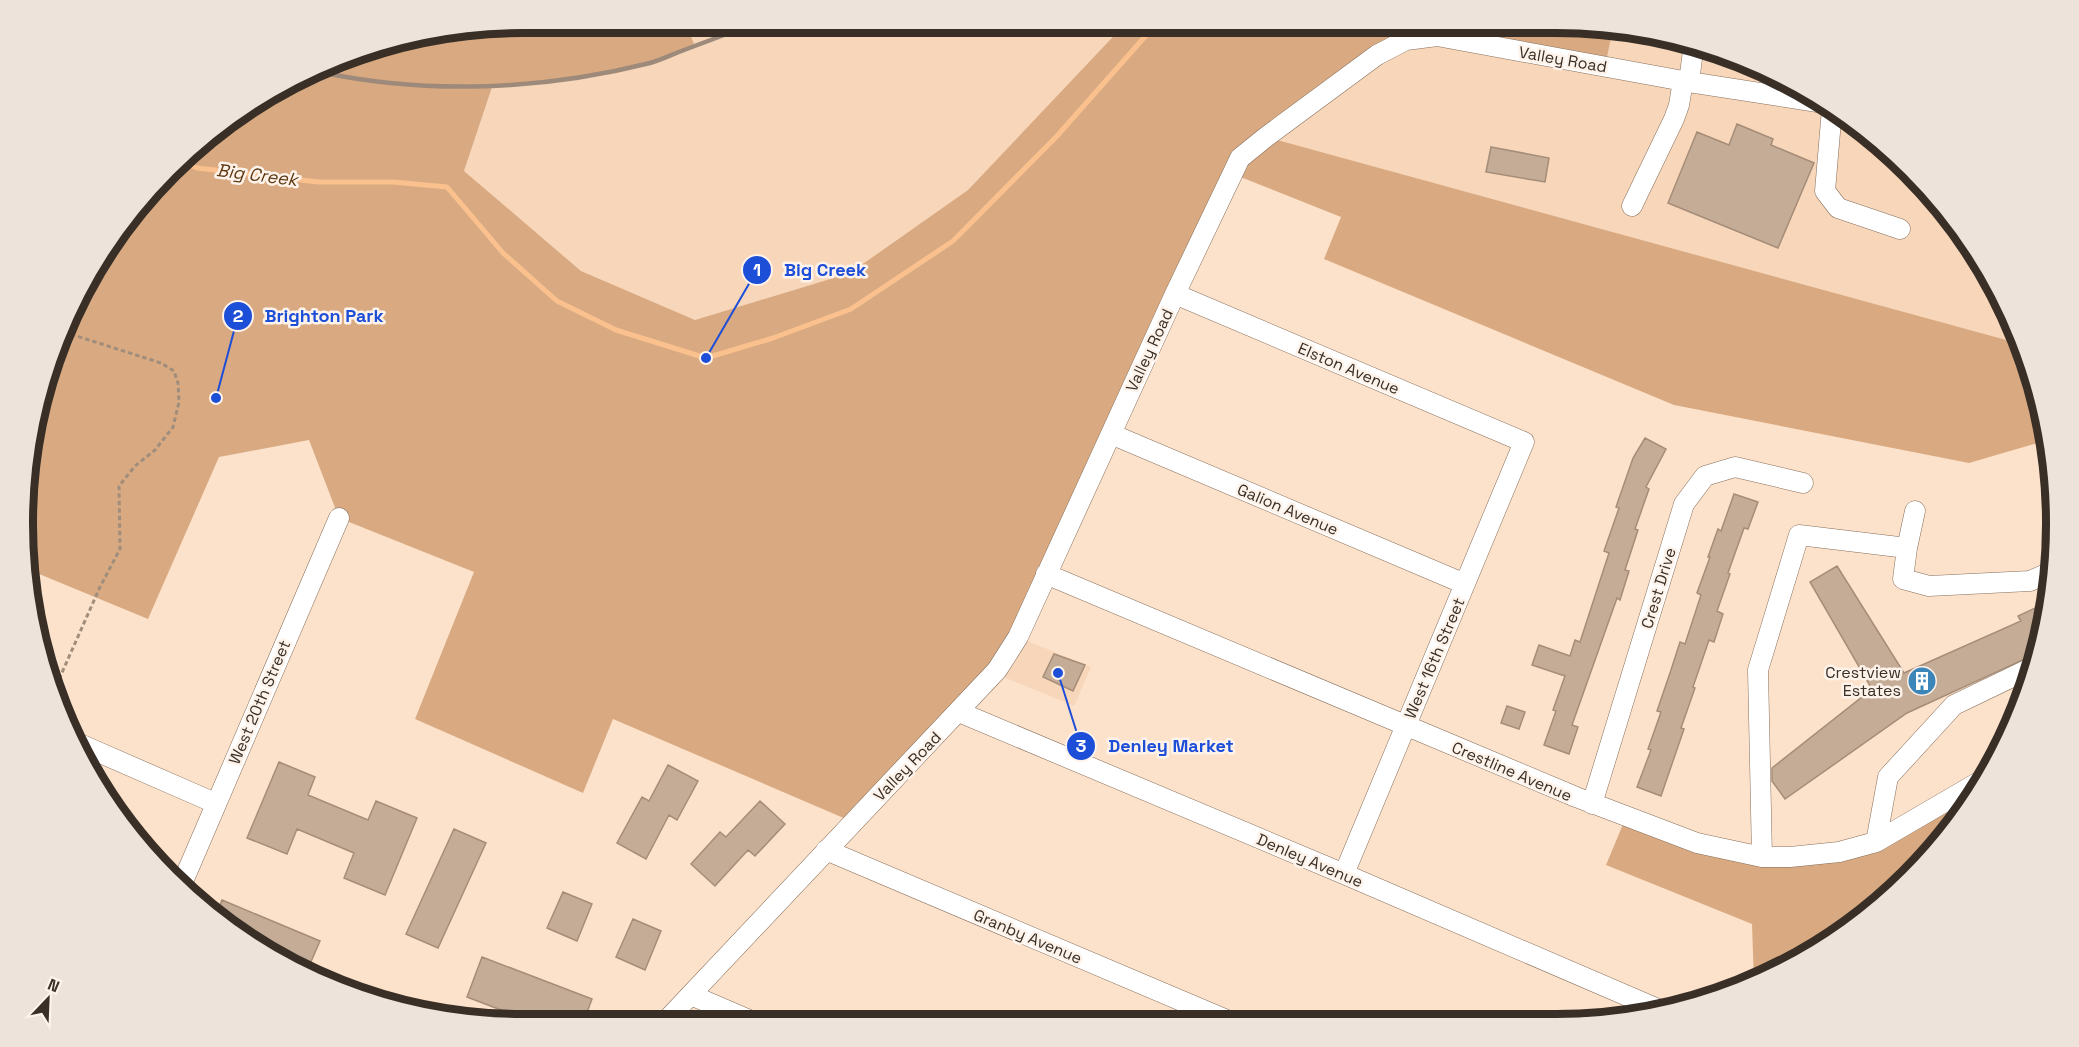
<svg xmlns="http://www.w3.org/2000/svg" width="2079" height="1047" font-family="'Space Grotesk',sans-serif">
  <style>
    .built { fill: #f7d6ba }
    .green { fill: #d9aa81 }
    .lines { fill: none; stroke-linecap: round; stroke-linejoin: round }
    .stream { stroke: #fac18e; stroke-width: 5 }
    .building { fill: #c5ac96; stroke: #a68d78; stroke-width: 1.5 }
    .minor-casing { stroke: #876f5b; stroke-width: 21 }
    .path { stroke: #a08d7c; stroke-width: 3; stroke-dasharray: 4.5 3; stroke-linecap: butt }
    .minor { stroke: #fff; stroke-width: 20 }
    .rail { stroke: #9d8a7a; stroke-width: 4.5 }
    .labels { text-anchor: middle; stroke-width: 5; stroke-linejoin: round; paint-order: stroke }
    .street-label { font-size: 16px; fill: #392f26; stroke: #fef3ea }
    .poi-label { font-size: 16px; fill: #392f26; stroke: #fef3ea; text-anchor: end }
    .water-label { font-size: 18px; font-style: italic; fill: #5e3912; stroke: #fef3ea }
    .rim { fill: none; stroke: #392f26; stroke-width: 8 }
    .leader { fill: none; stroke: #1d4ed8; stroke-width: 2 }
    .callout-dot { fill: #1d4ed8; stroke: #fef3ea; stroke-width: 2 }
    .mark-label { font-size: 18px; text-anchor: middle; font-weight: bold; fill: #fff }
    .callout-label { font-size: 18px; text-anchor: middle; font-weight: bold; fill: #1d4ed8; stroke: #fef3ea; stroke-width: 5; stroke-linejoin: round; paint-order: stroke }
  </style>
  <rect width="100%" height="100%" fill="#fde2cb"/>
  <path class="built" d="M685,23H1126L968,190L850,273L695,320L581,271L464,171L491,87L566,79L651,62L695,46Z
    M1613,28L1685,39L1777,74L1860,126L1932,193L1989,273L2021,344L1266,137L1406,40L1605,66Z
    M1018,637L1091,667L1074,706L994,673Z"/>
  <path class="green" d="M524,23H685L695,46L651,62L566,79L492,87L464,171L581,271L695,320L850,273L968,190L1126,23L1588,24L1613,28L1605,67L1406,40L1266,137L2021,344L2030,362L2048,440L1969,463L1674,405L1324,259L1341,217L1233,174L1016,641L853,822L613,719L583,793L415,719L474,572L339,518L309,440L219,457L148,619L27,569L32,425L61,332L107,245L218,126L362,49Z
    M1984,779L1953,829L1860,921L1754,982L1752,924L1606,865L1626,817L1697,843L1839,852Z"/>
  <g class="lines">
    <path class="stream" d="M184,163L197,168L318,182H393L447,187L503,253L557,301L616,330L706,358L773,338L851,309L953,241L1057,136L1157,23"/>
  </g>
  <path class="building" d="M1737,124L1773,139L1771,145L1814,163L1778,248L1668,203L1697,132L1729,145Z
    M1491,147L1549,158L1545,182L1486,172Z
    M1645,438L1666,449L1646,487L1649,489L1635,529L1638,530L1625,570L1629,571L1620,600L1617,598L1572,725L1578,727L1569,754L1544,745L1556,711L1553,710L1565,676L1532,665L1539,645L1570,656L1575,640L1580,642L1609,553L1604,551L1619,508L1616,507L1633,458Z
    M1734,494L1758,502L1748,529L1744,528L1728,573L1730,574L1717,611L1723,614L1714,642L1709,640L1693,687L1695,688L1681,728L1684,729L1661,796L1637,787L1651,750L1648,749L1661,712L1657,711L1671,670L1680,642L1685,644L1701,595L1697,593L1710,557H1708L1718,529L1721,531Z
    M1837,566L1904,673L2021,621L2018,616L2048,602L2040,652L1907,713L1785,799L1772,781V768L1872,689L1810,582Z
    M1054,654L1085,665L1073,691L1043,677Z
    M1507,706L1525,712L1519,729L1501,723Z
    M279,762L315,777L308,795L368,820L376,801L417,818L385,895L344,878L354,853L297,829L287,854L247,838Z
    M668,765L698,781L677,820L669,815L646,859L617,843L642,797L649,801Z
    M760,801L785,824L755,856L748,850L715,886L691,864L720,832L726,837Z
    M454,829L486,843L438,948L406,934Z
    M563,892L592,904L577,941L547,928Z
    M222,900L320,941L306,973L297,969L217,912Z
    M633,919L661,931L645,970L616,957Z
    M482,957L592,999L583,1023H496L501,1010L467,997Z"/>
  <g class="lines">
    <g class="minor-casing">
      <path id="minor" d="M1689,82L1694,43
        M1832,109L1825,191L1838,208L1900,229
        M1632,206L1674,119L1679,105L1683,81
        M1175,294L1524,442L1344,874
        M1111,434L1465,584
        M1907,548L1915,511
        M1046,574L1576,797L1697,843L1762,857H1790L1839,852L1876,842L1984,779
        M959,712L1344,874L1660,1010
        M73,741L215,803
        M1592,804L1684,504L1705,476L1735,467L1803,483
        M1876,842L1888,777L1954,705L2035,666
        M826,850L1229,1021
        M1762,857L1758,670L1799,535L1907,548L1903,579L1929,586L2030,581L2053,571
        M181,886L339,518
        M691,995L756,1023
        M664,1023L997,670L1018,637L1175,294L1240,158L1266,137L1377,55L1406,40L1437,36L1689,82L1824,103"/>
    </g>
    <path class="path" d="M56,686L100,587L120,549L119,486L135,466L155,450L173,427L179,402L178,383L174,371L161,363L61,331"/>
    <use href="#minor" class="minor"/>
    <path class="rail" d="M490,28L578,23
      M320,72C428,95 543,90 650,63C661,60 673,54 684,50C708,41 732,32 756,23"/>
  </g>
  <defs>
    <g id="building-disc" transform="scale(1.5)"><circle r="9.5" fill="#3c85b9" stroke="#fef3ea"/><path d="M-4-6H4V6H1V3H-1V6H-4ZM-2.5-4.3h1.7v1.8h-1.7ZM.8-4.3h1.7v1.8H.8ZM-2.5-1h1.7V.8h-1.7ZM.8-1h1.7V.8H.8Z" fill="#fff"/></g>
  </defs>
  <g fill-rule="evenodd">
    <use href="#building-disc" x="1922" y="681"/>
  </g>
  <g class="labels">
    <g class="street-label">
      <text transform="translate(1563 59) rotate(10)" y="6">Valley Road</text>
      <text transform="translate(1149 350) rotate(-65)" y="6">Valley Road</text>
      <text transform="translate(1349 368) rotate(23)" y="6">Elston Avenue</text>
      <text transform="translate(1288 509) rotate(23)" y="6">Galion Avenue</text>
      <text transform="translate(1658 588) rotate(-73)" y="6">Crest Drive</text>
      <text transform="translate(1434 658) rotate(-67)" y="6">West 16th Street</text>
      <text transform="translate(259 702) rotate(-67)" y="6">West 20th Street</text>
      <text transform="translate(907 766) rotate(-46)" y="6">Valley Road</text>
      <text transform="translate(1512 771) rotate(23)" y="6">Crestline Avenue</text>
      <text transform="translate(1310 860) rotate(23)" y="6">Denley Avenue</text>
      <text transform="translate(1028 936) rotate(23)" y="6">Granby Avenue</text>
    </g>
    <g class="poi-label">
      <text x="1901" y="678">Crestview<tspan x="1901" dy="18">Estates</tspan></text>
    </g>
    <g class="water-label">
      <text transform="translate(257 175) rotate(7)" y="6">Big Creek</text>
    </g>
  </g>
  <path d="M0 0H2079V1047H0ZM523 33H1556A490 490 0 0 1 2046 523V524A490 490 0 0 1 1556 1014H523A490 490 0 0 1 33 524V523A490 490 0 0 1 523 33Z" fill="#eee3da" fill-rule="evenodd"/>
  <path class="rim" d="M523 33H1556A490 490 0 0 1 2046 523V524A490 490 0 0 1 1556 1014H523A490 490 0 0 1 33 524V523A490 490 0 0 1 523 33Z"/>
  <path class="leader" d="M706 358L757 270M216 398L238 316M1058 673L1081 746"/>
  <g class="callout-dot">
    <circle cx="706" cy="358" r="6"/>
    <circle cx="216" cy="398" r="6"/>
    <circle cx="1058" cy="673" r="6"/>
    <circle cx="757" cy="270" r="15"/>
    <circle cx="238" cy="316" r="15"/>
    <circle cx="1081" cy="746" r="15"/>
  </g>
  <g class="mark-label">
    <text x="757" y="276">1</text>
    <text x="238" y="322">2</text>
    <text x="1081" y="752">3</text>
  </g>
  <g class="callout-label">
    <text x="825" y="276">Big Creek</text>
    <text x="324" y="322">Brighton Park</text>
    <text x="1171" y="752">Denley Market</text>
  </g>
  <g transform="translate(48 999) rotate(23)" stroke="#fef3ea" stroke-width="4.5" paint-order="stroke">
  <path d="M0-4.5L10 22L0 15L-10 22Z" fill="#392f26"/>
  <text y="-9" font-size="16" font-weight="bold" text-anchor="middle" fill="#392f26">N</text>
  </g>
</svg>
